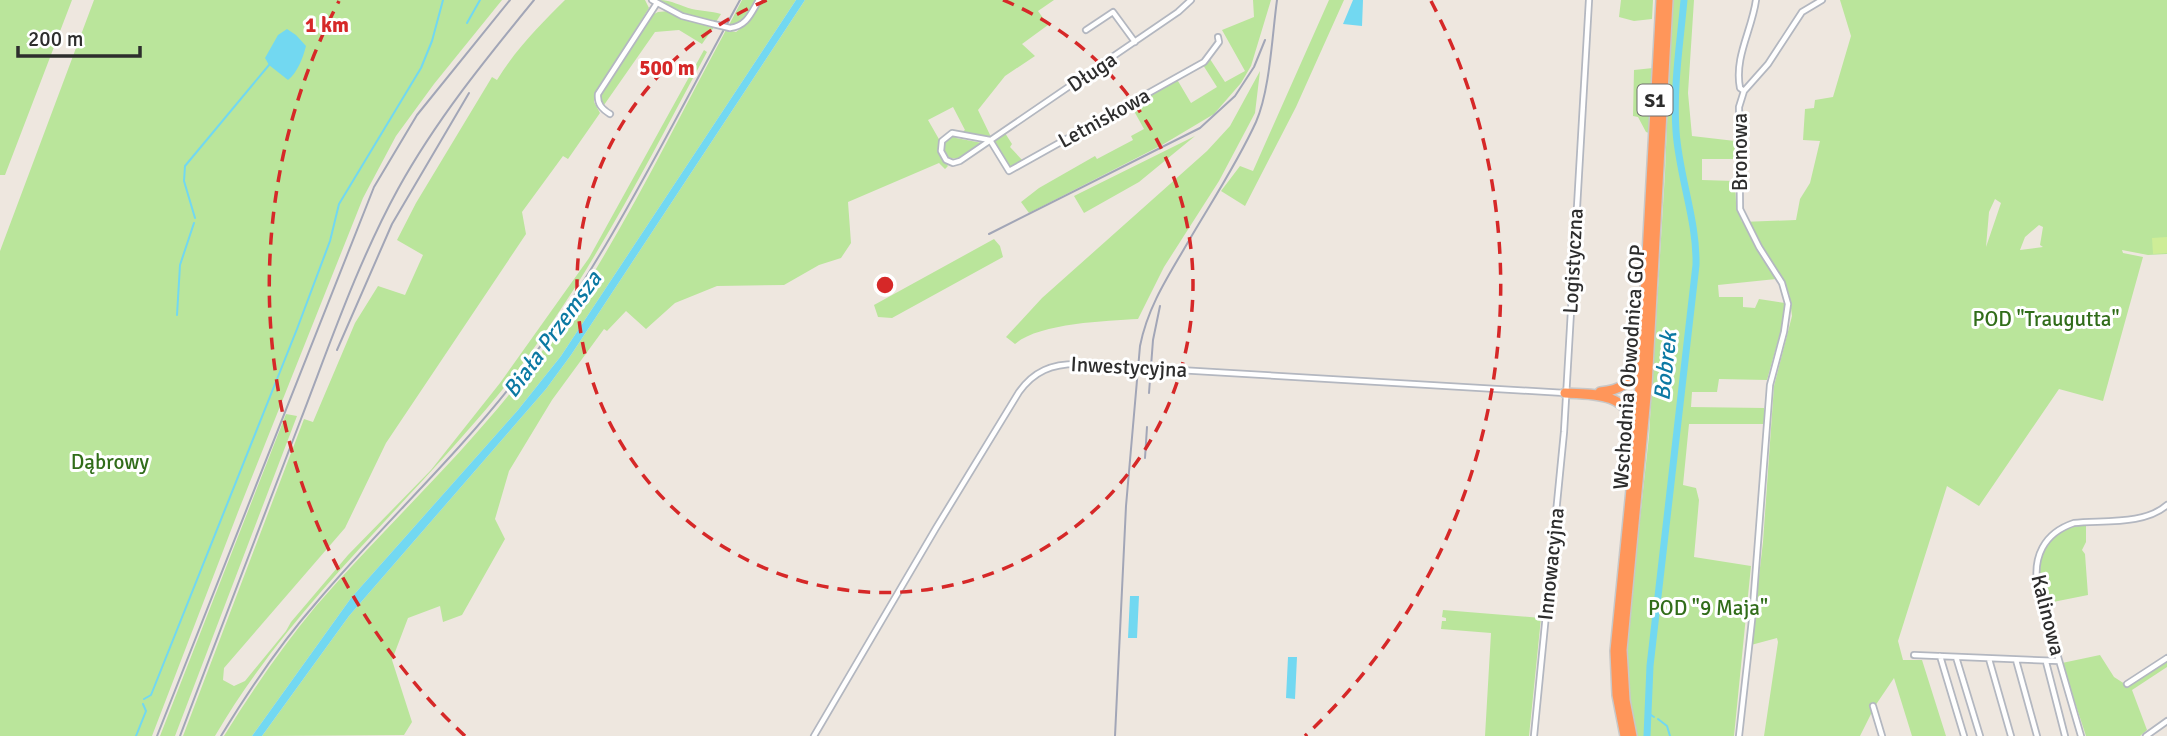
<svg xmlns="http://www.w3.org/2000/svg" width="2167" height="736" font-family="Signika,sans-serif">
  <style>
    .green { fill: #bae59b; fill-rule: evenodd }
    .pitch { fill: #ceed97 }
    .water { fill: #72d8f1 }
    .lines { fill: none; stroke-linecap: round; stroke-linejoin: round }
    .stream { stroke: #72d8f1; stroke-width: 2 }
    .river { stroke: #72d8f1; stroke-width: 7 }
    .street-casing { stroke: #b3b7c0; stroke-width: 8 }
    .highway-casing { stroke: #c8c8c8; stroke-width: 12 }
    .street { stroke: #fff; stroke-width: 4.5 }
    .highway { stroke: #ff965a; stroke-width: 9 }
    .rail { stroke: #a2a6b7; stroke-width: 2 }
    .street-bridge-casing { stroke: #b3b7c0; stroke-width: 8; stroke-linecap: butt }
    .street-bridge { stroke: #fff; stroke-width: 4.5 }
    .ring { fill: none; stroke: #d62828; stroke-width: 3.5; stroke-dasharray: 12 9 }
    .labels { text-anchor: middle; stroke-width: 6; stroke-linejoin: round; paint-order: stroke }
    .shield { fill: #fff; stroke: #6c6c6c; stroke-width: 2 }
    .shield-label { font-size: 19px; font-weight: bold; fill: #2d2d2d }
    .street-label { font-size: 21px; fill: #2d2d2d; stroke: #fff }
    .park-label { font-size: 21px; fill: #316d1a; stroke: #fff }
    .water-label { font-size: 23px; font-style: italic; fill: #0b79a3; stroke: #fff }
    .centre { fill: #d62828; stroke: #fff; stroke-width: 3.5 }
    .ring-label { font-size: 21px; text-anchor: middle; font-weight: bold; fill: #d62828; stroke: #fff; stroke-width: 6; stroke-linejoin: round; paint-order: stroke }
  </style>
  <rect width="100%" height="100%" fill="#eee7df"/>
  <path class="green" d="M0,0H72L5,175H0Z
    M94,0H502L434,84L396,136L363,198L238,512L152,736H0V251Z
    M565,0H645L649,8L594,96V102L600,113L568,159L563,156L522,212L526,234L386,443L345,528L224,668L223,680L234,686L245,681L286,631L291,622L348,555L431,470L500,383L589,258L704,50L707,52C644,169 583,291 498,395C404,509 290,607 215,736H183L304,419L313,422L355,323L378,286L405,295L423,255L397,240L416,203L492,77L497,80C515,50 541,24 565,0Z
    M659,0C672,0 680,6 692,9C702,11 711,11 721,14L716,22L682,13Z
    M742,0H756L745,19L734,26L729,25Z
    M763,0H796L561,356L518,410L351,598L252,736H224C252,691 282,647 316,606C381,531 454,464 516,386C601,278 661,151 726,30L736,32L749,22Z
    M805,0H1054L1038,11L1048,25L1022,44L1035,56L1005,76L978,110L991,137L962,132L965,130L953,107L928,120L940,141L938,153L948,166L945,169L939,163L848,202L851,243L841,258L819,265L784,285L717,286L675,303L646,329L626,311L607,331L604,329L552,400L509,471L495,519L505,539L462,615L443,622L440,606L408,618L392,660L412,722L404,735L262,736L349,616L546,389L571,355Z
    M1253,0H1271L1251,66L1241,83L1214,114L1162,145L1029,213L1021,202L1039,188L1095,156L1097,159L1133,140L1131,136L1144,129L1129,102L1175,76L1191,103L1217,87L1203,65L1210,59L1225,82L1245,71L1222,30L1254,17Z
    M1329,0H1344L1296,107L1245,206L1221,191L1240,166L1253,171Z
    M1621,0H1653L1652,19L1634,21L1619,17Z
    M1672,0H1694L1688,93L1692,136L1735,141V159H1702V180L1735,181L1736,203L1742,222L1796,220L1800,199L1810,183L1820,141L1803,140L1805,109L1814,108L1815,100L1833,97L1851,36L1840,0H2167V254L2148,255L2122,250L2123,253L2143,257L2103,401L2059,389L1979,506L1947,486L1898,641L1903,660H1922L1946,736H1912L1894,678L1875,706L1860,736H1764L1778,642L1777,638L1751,645L1763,542L1774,386L1792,316L1789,293L1772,266L1776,279L1718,285L1719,297H1743V307L1755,308L1759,299L1785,303L1781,330L1767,380L1719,379L1717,392H1692L1691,407L1764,408L1765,424H1689L1683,485L1696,488L1699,500L1694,557L1751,566L1734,736H1636L1632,721L1625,656L1649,436L1665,173ZM1995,199L2001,203L1986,247L1989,212ZM2039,225L2043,227L2040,245L2043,247L2020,250L2025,237Z
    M669,11L683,18L714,27L702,44L679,30L655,32L604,105L599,96L652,15L658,12Z
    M1653,68L1649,133L1646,132L1638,117L1633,116L1634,70Z
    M1260,71L1255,113L1219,181L1164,267L1138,319C1106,321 1039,323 1015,344L1006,337L1042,298L1207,151L1230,126Z
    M1005,133L1012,144L1010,147L1023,161L1010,169L992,141Z
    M955,136L956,138L982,143C971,152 958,165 945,155C942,144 945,139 955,136Z
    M1195,136L1139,182L1084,213L1074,196Z
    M994,239L1000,246L1003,257L892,318L878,317L874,305Z
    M286,414L297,416L175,736H160Z
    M2086,525V542L2082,550L2085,554L2088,595L2048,603C2031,563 2038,529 2086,525Z
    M1443,610L1541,618L1529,736H1485L1491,633L1441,629L1442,621H1446V618L1442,617Z
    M2100,655L2114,677L2128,686L2167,660V667L2132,690L2147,730L2140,736H2086L2062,663Z"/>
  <path class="pitch" d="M2167,237V253L2153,254L2152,238Z"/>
  <path class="water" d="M796,0H805L571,355L546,389L349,616L262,736H252L351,598L518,410L561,356Z
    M1353,0H1363L1362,26L1343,24Z
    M287,29L296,35L306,46C303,58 297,73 288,80L269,65L265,58L278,35Z
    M1130,596H1139L1137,638H1128Z
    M1288,657H1297L1295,699L1286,698Z"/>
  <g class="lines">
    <path class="stream" d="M467,23L480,0
      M195,218L184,181L185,166L269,65
      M177,315L180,265L194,223
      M144,699L151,695L297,329L330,241L339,204L421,68L432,41L443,0
      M1648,713L1654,717
      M1658,719L1667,726L1670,736
      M136,736L146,711L143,704"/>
    <path class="river" d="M1647,736L1650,666L1696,265C1697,220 1679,176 1676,131C1673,87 1680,44 1684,0"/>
    <g class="street-casing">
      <path id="street" d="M652,0L682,16L713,24
        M730,28C747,26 751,13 759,0
        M1086,30L1113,12L1135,42
        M1744,91L1740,88C1734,57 1752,30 1756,0
        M610,114C602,109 597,104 598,94L657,3
        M990,140L952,133L942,141L941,151L946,160L953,163L960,161L1178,12L1191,0
        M990,140L1009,171L1204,62L1219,42L1218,37
        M1914,655L2059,661
        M1940,656L1964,736
        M1956,657L1980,736
        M1989,659L2011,736
        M2016,660L2037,736
        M2046,662L2065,736
        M2127,684L2167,658
        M1873,706L1882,736
        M814,736L936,528L1019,392C1034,371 1052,364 1077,364L1565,393
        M1534,736L1564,432L1589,0
        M1739,736L1752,620L1770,385L1784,332L1788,304L1782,283L1759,247L1740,209L1739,107L1744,91L1768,64L1802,12L1822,0
        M2081,736L2038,588C2032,557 2044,533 2074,523C2102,520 2145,525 2167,505
        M2146,736L2167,721"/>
    </g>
    <g class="highway-casing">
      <path id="highway" d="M1600,392C1620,390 1632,384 1637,363
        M1565,393C1593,394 1630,393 1633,429
        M1625,736L1617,695L1615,651L1638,419L1661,0
        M1632,736L1625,700L1622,650L1647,386L1668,0"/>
    </g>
    <use href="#street" class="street"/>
    <use href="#highway" class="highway"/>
    <path class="rail" d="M989,234L1200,128L1235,96L1254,67L1265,40
      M337,350L392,224L469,93
      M1149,393L1153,340L1160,306
      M1145,458L1147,427
      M157,736L374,187L417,115L510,0
      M180,736C220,630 261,524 301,419C331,341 358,262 398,189C436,120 485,60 534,0
      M221,736C249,690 280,644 316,603C380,527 453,460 514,382C604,265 669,129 740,0
      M1115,736L1126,506L1140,346C1147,310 1165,281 1184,249C1208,207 1236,166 1256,122C1270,90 1272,36 1277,0"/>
    <g class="street-bridge-casing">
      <path id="street-bridge" d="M713,24L730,28"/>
    </g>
    <use href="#street-bridge" class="street-bridge"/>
  </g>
  <g class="ring">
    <path d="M1003 0A308 308 0 1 1 767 0"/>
    <path d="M465 736A616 616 0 0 1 339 1M1431 1A616 616 0 0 1 1305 736"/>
  </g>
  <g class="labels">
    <rect class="shield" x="1637.5" y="84.5" width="35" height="31" rx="5"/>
    <g class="shield-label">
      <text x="1655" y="107">S1</text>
    </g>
    <g class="street-label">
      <text transform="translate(1092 72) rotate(-34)" y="7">Długa</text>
      <text transform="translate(1104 118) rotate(-29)" y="7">Letniskowa</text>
      <text transform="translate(1740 152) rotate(-90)" y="7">Bronowa</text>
      <text transform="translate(1573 261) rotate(-87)" y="7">Logistyczna</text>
      <text transform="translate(1129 367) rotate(3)" y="7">Inwestycyjna</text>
      <text transform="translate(1629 367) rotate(-86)" y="7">Wschodnia Obwodnica GOP</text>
      <text transform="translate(1551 564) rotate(-84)" y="7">Innowacyjna</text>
      <text transform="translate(2048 615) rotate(76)" y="7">Kalinowa</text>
    </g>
    <g class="park-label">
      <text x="2046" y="326">POD "Traugutta"</text>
      <text x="110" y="469">Dąbrowy</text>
      <text x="1708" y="615">POD "9 Maja"</text>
    </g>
    <g class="water-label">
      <text transform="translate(552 334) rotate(-54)" y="8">Biała Przemsza</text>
      <text transform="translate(1665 366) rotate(-84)" y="8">Bobrek</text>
    </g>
  </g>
  <circle cx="885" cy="285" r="10" class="centre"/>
  <g class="ring-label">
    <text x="327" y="32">1 km</text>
    <text x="667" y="75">500 m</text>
  </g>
  <path d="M18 46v10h122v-10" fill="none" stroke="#2d2d2d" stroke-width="3.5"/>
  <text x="28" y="46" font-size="21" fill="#2d2d2d" stroke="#ffffff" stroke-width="5" paint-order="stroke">200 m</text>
</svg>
